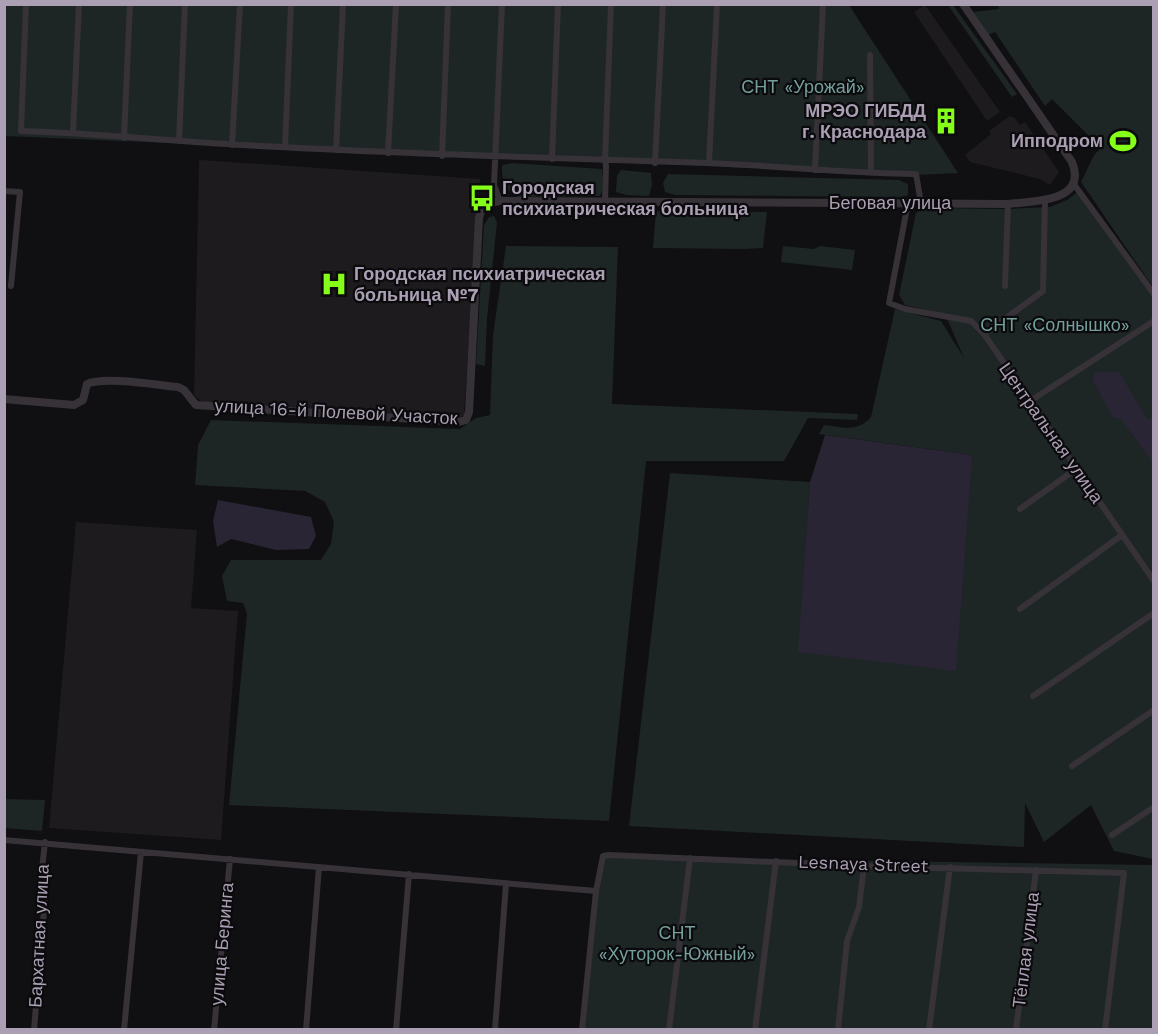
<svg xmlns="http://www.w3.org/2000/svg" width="1158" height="1034" font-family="'Work Sans',sans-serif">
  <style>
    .built { fill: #1d1b1e }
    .green { fill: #1d2625 }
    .water { fill: #2a2535 }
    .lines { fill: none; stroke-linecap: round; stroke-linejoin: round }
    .minor { stroke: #363238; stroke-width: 6 }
    .tertiary { stroke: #363238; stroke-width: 8 }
    .labels { text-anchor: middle; stroke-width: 4.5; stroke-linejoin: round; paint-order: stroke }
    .park-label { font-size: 18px; fill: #749f9c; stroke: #0b0a0c }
    .poi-label { font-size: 18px; font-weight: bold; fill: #aa9fb3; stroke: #0b0a0c; text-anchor: end }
    .street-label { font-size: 18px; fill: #aa9fb3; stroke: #0b0a0c }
  </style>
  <rect width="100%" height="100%" fill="#100f11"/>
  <path class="built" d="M925,5L1000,112L987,121L914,12Z
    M1010,116L1015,118L1020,125L1025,122L1059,172L1050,185L1040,179L970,162L965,155L991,134L989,131Z
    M201,160L480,179L464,414L461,418L203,403L194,395L199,161Z
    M76,522L197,530L191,608L238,611L221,840L49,828Z"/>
  <path class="green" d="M998,4L1153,5V287L1081,182L1094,155L1101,148L1052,99L1045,106L995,32L988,35L973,12L999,9Z
    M4,5H849L958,173L917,175L5,136Z
    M948,5H953L1017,94L1012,97Z
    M512,163L602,169L603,189L600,196L517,197C505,190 501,179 502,165Z
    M621,170L651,173L652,185L649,196L627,195L616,192L617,176Z
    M668,174L899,180L908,184V195L901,197L676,195L665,192L663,183Z
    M1079,191L1153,296V859L1114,851L1091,805L1044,842L1025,803L1024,847L629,826L670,473L810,482L799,652L972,455L819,434L824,425C843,427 857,433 871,417L895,309L941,321L964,358L945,314L905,305L899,295L916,213L923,208L1008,209L1050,207L1067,200Z
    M656,211L767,212L763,248L744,249L653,248Z
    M494,216L497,222L487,319L485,366L476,364L484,225L489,217Z
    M506,246L618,247L612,404L858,414L857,420L808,418L784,461H646L609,821L229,805L247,614L243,603L227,601L222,576L231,560H321L331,544L334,522L325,502L305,491L195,485L198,445L211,420L460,429L476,418L490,415L493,335Z
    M783,246L814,249L820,246L855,250L852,270L781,262Z
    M4,799L45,800L42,831L5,828Z
    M604,857L1153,865V1029L582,1030L596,891Z"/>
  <path class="water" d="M1095,372H1119L1147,419L1153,418V463L1121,419L1113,417L1093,381Z
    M825,435L972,455L956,671L798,652L810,482Z
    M218,500L311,517L316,536L309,549L276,550L231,539L217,547L213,521Z"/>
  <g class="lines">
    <path class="minor" d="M26,4L21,131C95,133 169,141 243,145C398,154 553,158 708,163C778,166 847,173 916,174L921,203
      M870,55L871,173
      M73,132L79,4
      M124,138L130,4
      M179,141L185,4
      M232,145L240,4
      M285,147L291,4
      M336,150L343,4
      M388,153L396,4
      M442,156L448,4
      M552,159L558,4
      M655,163L663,4
      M709,163L717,4
      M815,170L823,4
      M1073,183L1154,294
      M4,191L20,192L11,286
      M500,201L494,185L502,4
      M605,202L606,166L605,160L611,4
      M908,203L889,303L905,309L971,321L984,334L1154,581
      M1005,286L1008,204
      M984,334L1043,291L1045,200
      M1030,401L1154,321
      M1020,509L1076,469
      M1020,609L1122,535
      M1033,696L1154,613
      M1072,766L1154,710
      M1112,835L1154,807
      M4,840L596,891
      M34,1030L45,898L42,869L45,842
      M124,1030L141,852
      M214,1030L230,859
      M306,1030L319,867
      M396,1030L409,874
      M495,1030L506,884
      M582,1030L596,891L603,856L609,855L864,866L1124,873L1105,1030
      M669,1030L690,858
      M755,1030L776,861
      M838,1030L847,941L859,907L864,866
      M929,1030L950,867
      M1016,1030L1036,870"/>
    <path class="tertiary" d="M4,399L74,405L83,400L87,384C104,376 157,385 178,387L184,390L196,405L459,422L466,420L469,412L479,218C482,205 487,203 500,201L1008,204C1032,201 1088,203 1072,162L963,4"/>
  </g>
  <defs>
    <g id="building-bare" transform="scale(2.07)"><path d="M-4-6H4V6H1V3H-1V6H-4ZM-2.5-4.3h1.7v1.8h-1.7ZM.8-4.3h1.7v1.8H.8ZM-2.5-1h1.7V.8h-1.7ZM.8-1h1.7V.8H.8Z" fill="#85fe1a" stroke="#0b0a0c" stroke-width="2.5" paint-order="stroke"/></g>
    <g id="stadium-bare" transform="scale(2.07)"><path d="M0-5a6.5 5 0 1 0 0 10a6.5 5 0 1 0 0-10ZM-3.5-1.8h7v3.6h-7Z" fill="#85fe1a" stroke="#0b0a0c" stroke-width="2.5" paint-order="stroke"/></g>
    <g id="bus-bare" transform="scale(2.07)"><path d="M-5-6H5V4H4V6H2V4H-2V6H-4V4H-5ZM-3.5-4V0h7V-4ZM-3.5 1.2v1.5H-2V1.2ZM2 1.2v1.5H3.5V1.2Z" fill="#85fe1a" stroke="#0b0a0c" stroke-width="2.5" paint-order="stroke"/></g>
    <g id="hospital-bare" transform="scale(2.07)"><path d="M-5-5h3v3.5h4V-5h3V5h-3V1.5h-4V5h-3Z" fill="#85fe1a" stroke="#0b0a0c" stroke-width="2.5" paint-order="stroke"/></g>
  </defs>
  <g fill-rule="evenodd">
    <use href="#building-bare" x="946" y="121"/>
    <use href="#stadium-bare" x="1123" y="141"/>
    <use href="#bus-bare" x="482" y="198"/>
    <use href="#hospital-bare" x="334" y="284"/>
  </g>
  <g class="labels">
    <g class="park-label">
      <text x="803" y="93">СНТ «Урожай»</text>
      <text x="1055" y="331">СНТ «Солнышко»</text>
      <text x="677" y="939">СНТ<tspan x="677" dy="21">«Хуторок-Южный»</tspan></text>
    </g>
    <g class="poi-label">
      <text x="926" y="117">МРЭО ГИБДД<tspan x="926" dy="21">г. Краснодара</tspan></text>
      <text x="1103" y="147">Ипподром</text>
      <text x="502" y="194" text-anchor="start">Городская<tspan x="502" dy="21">психиатрическая больница</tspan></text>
      <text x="354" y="280" text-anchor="start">Городская психиатрическая<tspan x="354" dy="21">больница №7</tspan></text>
    </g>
    <g class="street-label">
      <text x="890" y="209">Беговая улица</text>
      <text transform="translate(336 412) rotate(3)" y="6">улица 16-й Полевой Участок</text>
      <text transform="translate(1051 433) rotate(55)" y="6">Центральная улица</text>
      <text transform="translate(863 864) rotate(2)" y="6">Lesnaya Street</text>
      <text transform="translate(39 936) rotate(-87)" y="6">Бархатная улица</text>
      <text transform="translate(222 944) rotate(-85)" y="6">улица Беринга</text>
      <text transform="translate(1026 950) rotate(-83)" y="6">Тёплая улица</text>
    </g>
  </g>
  <rect width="1158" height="1034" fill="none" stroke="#aa9fb3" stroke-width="12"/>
</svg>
